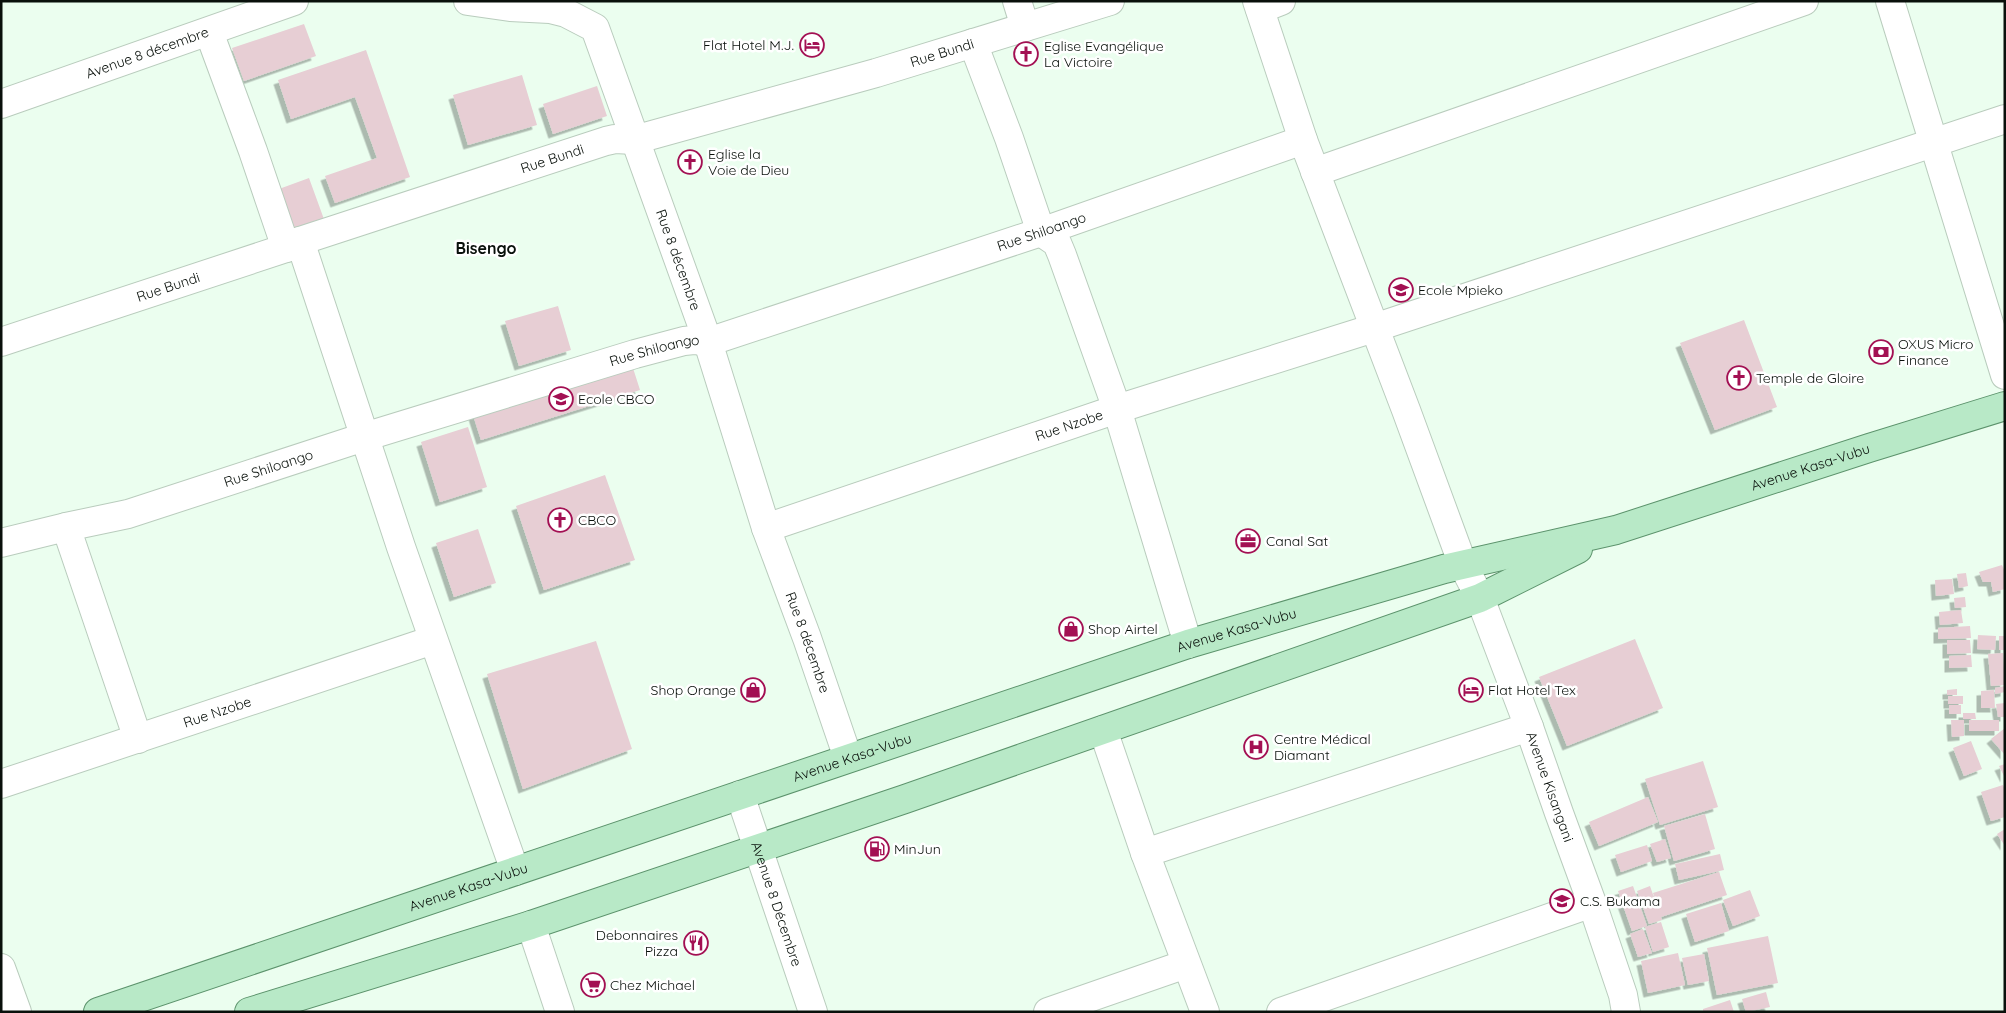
<svg xmlns="http://www.w3.org/2000/svg" width="2006" height="1013" font-family="Quicksand,sans-serif">
  <style>
    .building { fill: #e7ced4; filter: url(#shadow) }
    .lines { fill: none; stroke-linecap: round; stroke-linejoin: round }
    .minor-casing { stroke: #b9ccbd; stroke-width: 30 }
    .major-casing { stroke: #5c936c; stroke-width: 30 }
    .minor { stroke: #fff; stroke-width: 28 }
    .major { stroke: #b8e9c7; stroke-width: 28 }
    .labels { text-anchor: middle; stroke-width: 5; stroke-linejoin: round; paint-order: stroke }
    .poi-label { font-size: 14px; fill: #09100b; stroke: #fff; text-anchor: start }
    .street-label { font-size: 14px; fill: #09100b; stroke: #fff }
    .quarter-label { font-size: 16px; font-weight: bold; fill: #09100b; stroke: #fff }
  </style>
  <defs>
    <filter id="shadow"><feDropShadow dx="-4.5" dy="4.5" stdDeviation="0" flood-color="#0004"/></filter>
  </defs>
  <rect width="100%" height="100%" fill="#ebfeef"/>
  <path class="building" d="M304,24L316,56L244,81L232,48Z
    M366,50L410,177L335,203L325,176L377,158L355,97L291,119L278,80Z
    M522,75L537,125L468,145L453,95Z
    M597,86L607,116L553,134L543,104Z
    M309,178L325,222L295,233L279,189Z
    M558,306L571,350L519,366L505,321Z
    M1744,320L1777,407L1715,430L1680,343Z
    M632,365L640,390L481,440L473,415Z
    M468,427L487,487L440,502L421,442Z
    M605,475L635,560L544,590L516,506Z
    M478,529L496,583L454,597L436,543Z
    M2002,565L2005,572V589L1993,592L1991,582H1983L1979,572Z
    M1966,573L1968,586L1959,588L1957,574Z
    M1952,579L1954,594L1936,596L1935,580Z
    M1965,597L1966,607L1955,608L1954,598Z
    M1961,610L1963,623L1940,625L1939,612Z
    M1970,626L1971,638L1938,639V628Z
    M1978,635L1996,636L1995,650L1977,649Z
    M1999,636H2005V650H1999Z
    M1635,639L1663,708L1567,746L1539,677Z
    M1947,640H1970L1971,653L1947,654Z
    M596,641L632,749L523,789L487,674Z
    M2003,653L2005,685L1991,686L1988,654Z
    M1971,655L1972,667L1949,668V656Z
    M2005,686V692L1995,694V688Z
    M1957,689V695H1947V690Z
    M1994,690L1995,708H1981V691Z
    M1948,696H1963V704H1948Z
    M2005,703V717H1998L1996,704Z
    M1949,705H1961V714H1949Z
    M1963,713H1975L1976,719H1963Z
    M1951,720H1964V736L1952,737Z
    M1969,720H1999V731H1969Z
    M2005,728V755L1991,739Z
    M1971,741L1982,769L1964,776L1953,748Z
    M1703,761L1718,807L1660,825L1645,779Z
    M2005,764V778L1999,766Z
    M2003,785L2005,790V817L1991,821L1981,792Z
    M1648,797L1658,822L1599,846L1589,822Z
    M1705,814L1715,849L1674,861L1664,826Z
    M2005,829V846L1997,834Z
    M1665,839L1671,858L1657,862L1650,844Z
    M1647,845L1652,861L1621,872L1615,855Z
    M1720,854L1724,870L1679,880L1675,864Z
    M1719,872L1727,895L1661,917L1662,920L1649,924L1637,891L1650,886L1659,912L1653,893Z
    M1633,886L1647,926L1632,931L1618,891Z
    M1750,890L1760,916L1733,926L1723,900Z
    M1721,903L1729,931L1695,942L1686,914Z
    M1661,922L1669,947L1653,952L1645,927Z
    M1643,929L1652,953L1638,957L1630,934Z
    M1768,936L1778,983L1717,995L1707,948Z
    M1678,953L1685,985L1648,993L1641,961Z
    M1704,954L1709,981L1688,985L1682,958Z
    M1766,992L1770,1007L1746,1012L1742,999Z
    M1730,1000L1734,1012H1703V1009Z"/>
  <g class="lines">
    <g class="minor-casing">
      <g id="minor">
        <path id="s1" d="M468,1L510,7L550,9L566,13L595,28L708,342L766,528L807,638L848,758"/>
        <path d="M1017,1L1025,27"/>
        <path id="s2" d="M1257,1L1303,140L1406,410L1463,565L1480,598L1529,727L1559,813L1592,903L1623,995L1626,1012"/>
        <path d="M1890,1L2005,375"/>
        <path d="M1260,9L1281,1"/>
        <path d="M209,32L253,151L286,248"/>
        <path d="M973,43L1009,138L1041,232L1057,243L1062,255L1117,409L1188,644"/>
        <path id="s3" d="M1,104L294,1"/>
        <path d="M1315,172L1804,1"/>
        <path d="M300,241L401,547L515,871"/>
        <path id="s4" d="M1,342L286,248L300,241L606,141L615,139L634,140L876,73L1110,1"/>
        <path d="M66,527L138,739"/>
        <path id="s5" d="M766,528L1117,409L1374,328L2005,119"/>
        <path id="s6" d="M1,543L66,527L128,514L364,437L635,354L684,341L694,340L708,342L1041,232L1303,140"/>
        <path d="M1103,730L1145,853L1205,1012"/>
        <path id="s7" d="M1,784L433,640"/>
        <path id="s8" d="M740,795L813,1012"/>
        <path d="M1145,853L1529,727"/>
        <path d="M531,925L560,1012"/>
        <path d="M1,968L17,1012"/>
        <path d="M1048,1012L1186,964"/>
        <path d="M1281,1012L1592,903"/>
      </g>
    </g>
    <g class="major-casing">
      <g id="major">
        <path id="s9" d="M98,1012L1188,644L1444,569L1616,530L1869,448L2005,406"/>
        <path d="M249,1012L531,925L905,799L1480,598L1578,549"/>
      </g>
    </g>
    <use href="#minor" class="minor"/>
    <use href="#major" class="major"/>
  </g>
  <defs>
    <g id="hotel-ring" transform="scale(1.25)"><circle r="9.5" fill="#fff" stroke="#a31053" stroke-width="1.5"/><path d="M-6-4.5h1.5V1H6V5H4.5V3h-9V5H-6ZM-4 0a1.8 1.8 0 1 1 3.6 0ZM.5 0V-2.5h3Q6-2.5 6 0Z" fill="#a31053"/></g>
    <g id="church-ring" transform="scale(1.25)"><circle r="9.5" fill="#fff" stroke="#a31053" stroke-width="1.5"/><path d="M-1.2-6h2.4v3.5h3.3v2.4h-3.3V6h-2.4V-.1h-3.3v-2.4h3.3Z" fill="#a31053"/></g>
    <g id="school-ring" transform="scale(1.25)"><circle r="9.5" fill="#fff" stroke="#a31053" stroke-width="1.5"/><path d="M0-5L7-2L0 1L-7-2ZM-4 1L0 2.5L4 1V4Q0 6-4 4Z" fill="#a31053"/></g>
    <g id="bank-ring" transform="scale(1.25)"><circle r="9.5" fill="#fff" stroke="#a31053" stroke-width="1.5"/><path d="M-6-4H6V4H-6ZM0-2.3a2.3 2.3 0 1 0 0 4.6a2.3 2.3 0 1 0 0-4.6Z" fill="#a31053"/></g>
    <g id="office-ring" transform="scale(1.25)"><circle r="9.5" fill="#fff" stroke="#a31053" stroke-width="1.5"/><path d="M-6-3h4V-5.5h4V-3h4V5H-6ZM-1-4.5V-3h2v-1.5ZM-6 0V1H6V0Z" fill="#a31053"/></g>
    <g id="shop-ring" transform="scale(1.25)"><circle r="9.5" fill="#fff" stroke="#a31053" stroke-width="1.5"/><path d="M-5-2.5h2.3a2.7 3.5 0 0 1 5.4 0H5L5.5 6h-11ZM-1.5-2.5h3a1.5 2.3 0 0 0-3 0Z" fill="#a31053"/></g>
    <g id="hospital-ring" transform="scale(1.25)"><circle r="9.5" fill="#fff" stroke="#a31053" stroke-width="1.5"/><path d="M-5-5h3v3.5h4V-5h3V5h-3V1.5h-4V5h-3Z" fill="#a31053"/></g>
    <g id="fuel-ring" transform="scale(1.25)"><circle r="9.5" fill="#fff" stroke="#a31053" stroke-width="1.5"/><path d="M-5.5-6h7V0h2V4h1.3V-2.5L3-4.5l.8-.8L6-3V5H2.5V1h-1V6h-7ZM-4.2-4.7v3.2H.2V-4.7Z" fill="#a31053"/></g>
    <g id="restaurant-ring" transform="scale(1.25)"><circle r="9.5" fill="#fff" stroke="#a31053" stroke-width="1.5"/><path d="M-5-6h1v4h1v-4h1v4h1v-4h1v5L-1.5 .5V6h-2V.5L-5-1ZM5-6V6H3V1.5H1.5Q1.5-4 5-6Z" fill="#a31053"/></g>
    <g id="supermarket-ring" transform="scale(1.25)"><circle r="9.5" fill="#fff" stroke="#a31053" stroke-width="1.5"/><path d="M-6-5.5h2.5l.6 2H6L4.5 2H-2.5L-4.4-4H-6ZM-1.5 3.2a1.3 1.3 0 1 0 .1 0ZM3 3.2a1.3 1.3 0 1 0 .1 0Z" fill="#a31053"/></g>
  </defs>
  <g fill-rule="evenodd">
    <use href="#hotel-ring" x="812" y="45"/>
    <use href="#church-ring" x="1026" y="54"/>
    <use href="#church-ring" x="690" y="162"/>
    <use href="#school-ring" x="1401" y="290"/>
    <use href="#bank-ring" x="1881" y="352"/>
    <use href="#church-ring" x="1739" y="378"/>
    <use href="#school-ring" x="561" y="399"/>
    <use href="#church-ring" x="560" y="520"/>
    <use href="#office-ring" x="1248" y="541"/>
    <use href="#shop-ring" x="1071" y="629"/>
    <use href="#shop-ring" x="753" y="690"/>
    <use href="#hotel-ring" x="1471" y="690"/>
    <use href="#hospital-ring" x="1256" y="747"/>
    <use href="#fuel-ring" x="877" y="849"/>
    <use href="#school-ring" x="1562" y="901"/>
    <use href="#restaurant-ring" x="696" y="943"/>
    <use href="#supermarket-ring" x="593" y="985"/>
  </g>
  <g class="labels">
    <g class="poi-label">
      <text x="794" y="50" text-anchor="end">Flat Hotel M.J.</text>
      <text x="1044" y="51">Eglise Evangélique<tspan x="1044" dy="16">La Victoire</tspan></text>
      <text x="708" y="159">Eglise la<tspan x="708" dy="16">Voie de Dieu</tspan></text>
      <text x="1418" y="295">Ecole Mpieko</text>
      <text x="1898" y="349">OXUS Micro<tspan x="1898" dy="16">Finance</tspan></text>
      <text x="1756" y="383">Temple de Gloire</text>
      <text x="578" y="404">Ecole CBCO</text>
      <text x="578" y="525">CBCO</text>
      <text x="1266" y="546">Canal Sat</text>
      <text x="1088" y="634">Shop Airtel</text>
      <text x="736" y="695" text-anchor="end">Shop Orange</text>
      <text x="1488" y="695">Flat Hotel Tex</text>
      <text x="1274" y="744">Centre Médical<tspan x="1274" dy="16">Diamant</tspan></text>
      <text x="894" y="854">MinJun</text>
      <text x="1580" y="906">C.S. Bukama</text>
      <text x="678" y="940" text-anchor="end">Debonnaires<tspan x="678" dy="16">Pizza</tspan></text>
      <text x="610" y="990">Chez Michael</text>
    </g>
    <g class="street-label">
      <text dy="5" stroke="none"><textPath href="#s4" startOffset="986">Rue Bundi</textPath></text>
      <text dy="5" stroke="none"><textPath href="#s3" startOffset="155">Avenue 8 décembre</textPath></text>
      <text dy="5" stroke="none"><textPath href="#s4" startOffset="581">Rue Bundi</textPath></text>
      <text dy="5" stroke="none"><textPath href="#s6" startOffset="1088">Rue Shiloango</textPath></text>
      <text dy="5" stroke="none"><textPath href="#s1" startOffset="378">Rue 8 décembre</textPath></text>
      <text dy="5" stroke="none"><textPath href="#s4" startOffset="176">Rue Bundi</textPath></text>
      <text dy="5" stroke="none"><textPath href="#s6" startOffset="682">Rue Shiloango</textPath></text>
      <text dy="5" stroke="none"><textPath href="#s5" startOffset="320">Rue Nzobe</textPath></text>
      <text dy="5" stroke="none"><textPath href="#s9" startOffset="1798">Avenue Kasa-Vubu</textPath></text>
      <text dy="5" stroke="none"><textPath href="#s6" startOffset="278">Rue Shiloango</textPath></text>
      <text dy="5" stroke="none"><textPath href="#s9" startOffset="1201">Avenue Kasa-Vubu</textPath></text>
      <text dy="5" stroke="none"><textPath href="#s1" startOffset="782">Rue 8 décembre</textPath></text>
      <text dy="5" stroke="none"><textPath href="#s7" startOffset="228">Rue Nzobe</textPath></text>
      <text dy="5" stroke="none"><textPath href="#s9" startOffset="796">Avenue Kasa-Vubu</textPath></text>
      <text dy="5" stroke="none"><textPath href="#s2" startOffset="839">Avenue Kisangani</textPath></text>
      <text dy="5" stroke="none"><textPath href="#s9" startOffset="391">Avenue Kasa-Vubu</textPath></text>
      <text dy="5" stroke="none"><textPath href="#s8" startOffset="115">Avenue 8 Décembre</textPath></text>
    </g>
    <g class="quarter-label">
      <text x="486" y="254">Bisengo</text>
    </g>
  </g>
  <rect width="2006" height="1013" fill="none" stroke="#09100b" stroke-width="5"/>
</svg>
